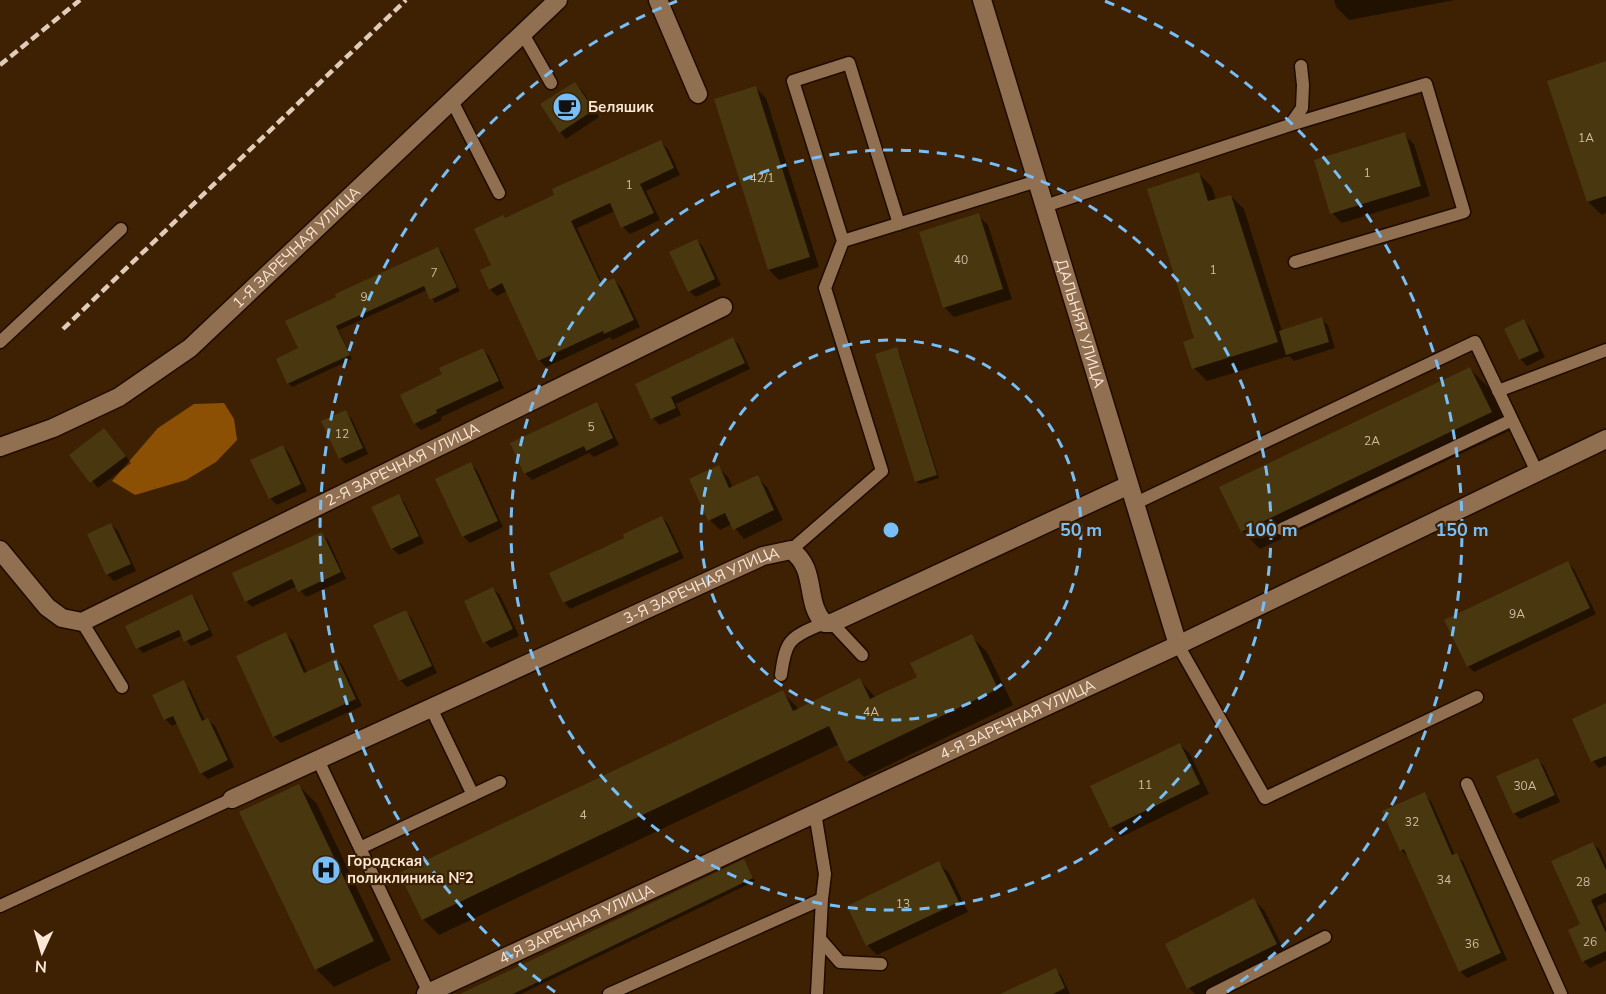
<svg xmlns="http://www.w3.org/2000/svg" width="1606" height="994" font-family="'Nunito Sans',sans-serif">
  <style>
    .forest { fill: #8b5003 }
    .shadow { fill: #0007 }
    .building { fill: #49370f }
    .lines { fill: none; stroke-linecap: round; stroke-linejoin: round }
    .service-casing { stroke: #200b00; stroke-width: 15 }
    .minor-casing { stroke: #200b00; stroke-width: 21 }
    .tertiary-casing { stroke: #200b00; stroke-width: 21 }
    .service { stroke: #917052; stroke-width: 12 }
    .minor { stroke: #917052; stroke-width: 18 }
    .tertiary { stroke: #917052; stroke-width: 18 }
    .rail { stroke: #e0ccb9; stroke-width: 4.5; stroke-dasharray: 9 4.5; stroke-linecap: butt }
    .ring { fill: none; stroke: #78bff7; stroke-width: 3; stroke-dasharray: 10 8 }
    .labels { text-anchor: middle; stroke-width: 4.5; stroke-linejoin: round; paint-order: stroke }
    .number-label { font-size: 12px; fill: #cebba4 }
    .poi-label { font-size: 15px; font-weight: bold; fill: #fae7d6; stroke: #3d2102; text-anchor: start }
    .street-label { font-size: 15px; fill: #fae7d6; stroke: #3d2102 }
    .centre { fill: #78bff7; stroke: #3d2102; stroke-width: 3 }
    .ring-label { font-size: 18px; text-anchor: middle; font-weight: bold; fill: #78bff7; stroke: #3d2102; stroke-width: 4.5; stroke-linejoin: round; paint-order: stroke }
  </style>
  <rect width="100%" height="100%" fill="#3d2102"/>
  <path class="forest" d="M224,403L234,419L237,440L216,462L186,480L135,495L112,481L158,428L194,404Z"/>
  <path class="shadow" d="M1334,0H1455L1349,20L1336,7Z
    M1606,63V213L1602,215L1588,202L1548,82Z
    M575,84L582,90L599,117L566,139L560,132Z
    M756,88L766,98L819,267L779,280L769,270L716,100Z
    M1404,134L1414,144L1430,196L1342,223L1332,213Z
    M661,142L668,149L680,175L646,191L660,220L630,234L623,227L615,211L577,228L603,285L614,280L621,287L640,327L612,340L610,337L546,367L539,360L507,291L497,296L490,289L493,266L505,220Z
    M1199,174L1212,187L1216,201L1231,196L1244,209L1282,331L1321,319L1328,325L1335,348L1294,361L1289,356L1207,381L1194,368Z
    M978,215L988,225L1012,299L954,317L944,307Z
    M697,240L703,247L721,285L696,297L689,291Z
    M438,248L442,252L460,291L435,303L427,290L339,330L352,359L292,387L288,383L300,349Z
    M1524,321L1530,327L1545,357L1527,366L1520,359L1506,329Z
    M733,339L739,345L750,369L676,404L681,415L659,425L653,418L637,385Z
    M896,349L899,352L939,478L920,484L917,482L877,355Z
    M483,350L489,356L504,388L441,417L442,420L421,430L415,424L444,375Z
    M1470,369L1488,387L1509,431L1260,549L1242,531Z
    M596,404L603,411L619,445L594,457L589,453L532,480L525,473Z
    M345,412L352,419L368,454L346,464L340,458Z
    M111,437L131,463L98,488L71,455Z
    M283,446L289,453L307,491L277,505L270,498Z
    M470,464L477,470L503,527L470,543L463,536Z
    M718,467L728,477L733,488L757,477L767,487L783,520L744,539L732,524L720,530L710,520Z
    M399,496L405,503L424,543L399,555L392,548Z
    M662,517L668,524L684,558L570,609L564,602L626,538Z
    M111,524L118,531L136,571L114,581L107,574L89,535Z
    M322,534L328,540L346,579L306,597L297,586L252,607L246,601Z
    M1568,563L1574,569L1596,614L1474,672L1468,666Z
    M493,589L500,595L519,636L491,648L485,642Z
    M192,596L197,601L213,636L191,646L183,635L143,653L138,648Z
    M406,612L412,619L437,673L407,687L400,680Z
    M286,634L293,641L307,673L337,659L343,666L362,706L281,743L274,736L238,656Z
    M971,636L987,652L1013,705L864,777L848,762L840,744L439,935L423,919L782,692L799,709L860,680L876,698L919,678Z
    M183,682L190,689L205,721L208,720L215,726L234,767L208,779L201,773L178,723L172,726L165,719L154,696Z
    M1606,711V765L1599,768L1593,761L1574,719Z
    M1180,744L1190,754L1209,794L1121,837L1111,827Z
    M1538,760L1544,766L1560,802L1520,819L1514,813Z
    M298,785L317,804L391,960L334,987L316,969Z
    M1424,794L1431,801L1455,855L1463,861L1507,960L1467,978L1460,971L1408,857L1401,850Z
    M1593,844L1600,850L1606,865V902L1597,906L1606,928V960L1590,968L1583,961L1582,925Z
    M744,861L755,881L521,994H464Z
    M939,863L949,873L968,912L877,955L867,945Z
    M1254,900L1264,910L1286,954L1206,994H1195L1189,988Z
    M1056,970L1061,975L1070,994H1003Z"/>
  <path class="building" d="M1606,61V196L1587,202L1547,81Z
    M575,82L594,110L559,133L540,104Z
    M756,86L810,257L768,270L714,99Z
    M1405,132L1421,186L1330,214L1314,160Z
    M661,140L674,168L640,184L654,213L621,228L610,203L571,221L601,284L614,278L634,320L604,334L603,331L538,361L502,283L489,290L480,270L491,265L474,229L503,215L505,218L554,195L552,189Z
    M1199,172L1208,201L1231,195L1278,342L1192,369L1183,342L1194,338L1147,189Z
    M979,213L1003,289L943,308L919,232Z
    M697,239L715,279L688,292L669,252Z
    M438,247L457,287L430,300L424,286L336,326L350,355L287,384L276,359L298,348L285,321L336,297L335,294Z
    M1322,317L1329,342L1286,355L1279,331Z
    M1524,319L1539,351L1519,360L1504,329Z
    M733,337L745,363L671,397L676,408L651,419L635,384Z
    M897,347L937,475L915,482L875,354Z
    M483,348L499,381L436,410L437,413L414,424L400,395L442,374L439,368Z
    M1470,367L1492,412L1241,532L1219,487Z
    M597,402L613,438L586,451L584,446L524,474L510,443Z
    M346,410L363,448L339,459L321,421Z
    M104,428L126,456L90,483L69,455Z
    M283,445L301,484L269,499L250,460Z
    M471,462L498,521L462,537L435,479Z
    M719,465L729,488L758,475L774,510L733,530L725,513L708,521L689,479Z
    M399,494L419,536L391,549L371,507Z
    M662,516L679,552L563,603L549,573L624,538L623,534Z
    M111,523L131,564L106,575L87,534Z
    M322,532L341,572L298,592L292,579L245,602L232,573Z
    M1568,561L1590,608L1467,667L1444,620Z
    M493,587L513,629L483,643L464,601Z
    M192,594L209,630L184,642L179,630L136,649L125,626Z
    M406,610L432,666L399,681L373,625Z
    M286,632L304,673L337,658L356,699L273,737L236,656Z
    M972,634L998,689L846,762L829,726L422,920L399,873L783,690L793,711L860,678L870,699L917,677L910,663Z
    M184,680L202,721L208,718L228,760L200,774L173,716L164,720L152,695Z
    M1606,703V756L1591,762L1572,719Z
    M1180,743L1200,784L1110,828L1090,786Z
    M1538,758L1555,795L1513,814L1496,776Z
    M299,784L374,941L315,970L239,812Z
    M1425,792L1452,855L1457,853L1501,953L1459,972L1404,849L1400,851L1382,811Z
    M1593,842L1606,870V893L1591,900L1606,933V951L1582,962L1568,930L1580,924L1551,861Z
    M744,859L753,878L513,994H460Z
    M939,861L959,902L866,946L847,906Z
    M1254,898L1277,944L1187,989L1165,944Z
    M1056,968L1065,988L1053,994H1000Z"/>
  <g class="lines">
    <g class="service-casing">
      <path id="service" d="M523,34L551,83
        M452,101L499,193
        M1290,125L1426,84L1464,212L1295,262
        M1045,206L1290,125L1302,108L1303,85L1301,66
        M843,241L1037,181
        M0,342L121,229
        M1498,391L1606,350
        M1136,503L1475,342L1537,472
        M1282,529L1512,420
        M791,550L882,471L825,288L843,241L793,81L849,63L899,224
        M82,622L122,687
        M832,623L862,655
        M1178,645L1265,798L1477,697
        M781,675C786,638 790,638 824,623
        M431,708L473,795
        M318,760L429,993
        M1467,784L1561,994
        M815,813L825,874L822,899L817,994
        M360,848L500,782
        M0,906L232,799
        M820,939L840,962L881,964
        M609,994L822,899
        M1212,994L1325,937"/>
    </g>
    <g class="minor-casing">
      <g id="minor">
        <path d="M658,0L698,94"/>
        <path id="s1" d="M982,0L1178,645"/>
        <path id="s2" d="M0,550L47,607L62,618L82,622L723,307"/>
        <path id="s3" d="M232,799L763,556L791,550C818,569 804,602 824,623H832L1129,485"/>
        <path id="s4" d="M426,994L1178,645L1606,439"/>
      </g>
    </g>
    <g class="tertiary-casing">
      <g id="tertiary">
        <path id="s5" d="M0,447L53,428L119,397L190,348L558,0"/>
      </g>
    </g>
    <use href="#service" class="service"/>
    <use href="#minor" class="minor"/>
    <use href="#tertiary" class="tertiary"/>
    <path class="rail" d="M0,65L80,0
      M63,329L406,0"/>
  </g>
  <g class="ring">
    <circle cx="891" cy="530" r="190"/>
    <circle cx="891" cy="530" r="380"/>
    <path d="M555 992A571 571 0 0 1 677 1M1105 1A571 571 0 0 1 1227 992"/>
  </g>
  <defs>
    <g id="cafe-disc" transform="scale(1.5)"><circle r="9.5" fill="#78bff7" stroke="#3d2102"/><path d="M-5.5-4.5H6V0H3Q3 3.5 0 3.5H-2.5Q-5.5 3.5-5.5 0ZM3-3.2v2h1.7v-2ZM-6 4.5H4V6H-6Z" fill="#111"/></g>
    <g id="hospital-disc" transform="scale(1.5)"><circle r="9.5" fill="#78bff7" stroke="#3d2102"/><path d="M-5-5h3v3.5h4V-5h3V5h-3V1.5h-4V5h-3Z" fill="#111"/></g>
  </defs>
  <g fill-rule="evenodd">
    <use href="#cafe-disc" x="567" y="107"/>
    <use href="#hospital-disc" x="326" y="870"/>
  </g>
  <g class="labels">
    <g class="number-label">
      <text x="1586" y="142">1А</text>
      <text x="1367" y="177">1</text>
      <text x="762" y="182">42/1</text>
      <text x="629" y="189">1</text>
      <text x="961" y="264">40</text>
      <text x="1213" y="274">1</text>
      <text x="434" y="277">7</text>
      <text x="364" y="301">9</text>
      <text x="591" y="431">5</text>
      <text x="342" y="438">12</text>
      <text x="1372" y="445">2А</text>
      <text x="1517" y="618">9А</text>
      <text x="871" y="716">4А</text>
      <text x="1145" y="789">11</text>
      <text x="1525" y="790">30А</text>
      <text x="583" y="819">4</text>
      <text x="1412" y="826">32</text>
      <text x="1444" y="884">34</text>
      <text x="1583" y="886">28</text>
      <text x="903" y="908">13</text>
      <text x="1590" y="946">26</text>
      <text x="1472" y="948">36</text>
    </g>
    <g class="poi-label">
      <text x="588" y="112">Беляшик</text>
      <text x="347" y="866">Городская<tspan x="347" dy="17">поликлиника №2</tspan></text>
    </g>
    <g class="street-label">
      <text dy="5" stroke="none"><textPath href="#s5" startOffset="362">1-Я ЗАРЕЧНАЯ УЛИЦА</textPath></text>
      <text dy="5" stroke="none"><textPath href="#s1" startOffset="338">ДАЛЬНЯЯ УЛИЦА</textPath></text>
      <text dy="5" stroke="none"><textPath href="#s2" startOffset="470">2-Я ЗАРЕЧНАЯ УЛИЦА</textPath></text>
      <text dy="5" stroke="none"><textPath href="#s3" startOffset="516">3-Я ЗАРЕЧНАЯ УЛИЦА</textPath></text>
      <text dy="5" stroke="none"><textPath href="#s4" startOffset="652">4-Я ЗАРЕЧНАЯ УЛИЦА</textPath></text>
      <text dy="5" stroke="none"><textPath href="#s4" startOffset="166">4-Я ЗАРЕЧНАЯ УЛИЦА</textPath></text>
    </g>
  </g>
  <circle cx="891" cy="530" r="9" class="centre"/>
  <g class="ring-label">
    <text x="1081" y="536">50 m</text>
    <text x="1271" y="536">100 m</text>
    <text x="1462" y="536">150 m</text>
  </g>
  <g transform="translate(42 952) rotate(184)" stroke="#3d2102" stroke-width="4.5" paint-order="stroke">
  <path d="M0-4.5L10 22L0 15L-10 22Z" fill="#fae7d6"/>
  <text y="-9" font-size="16" font-weight="bold" text-anchor="middle" fill="#fae7d6">N</text>
  </g>
</svg>
